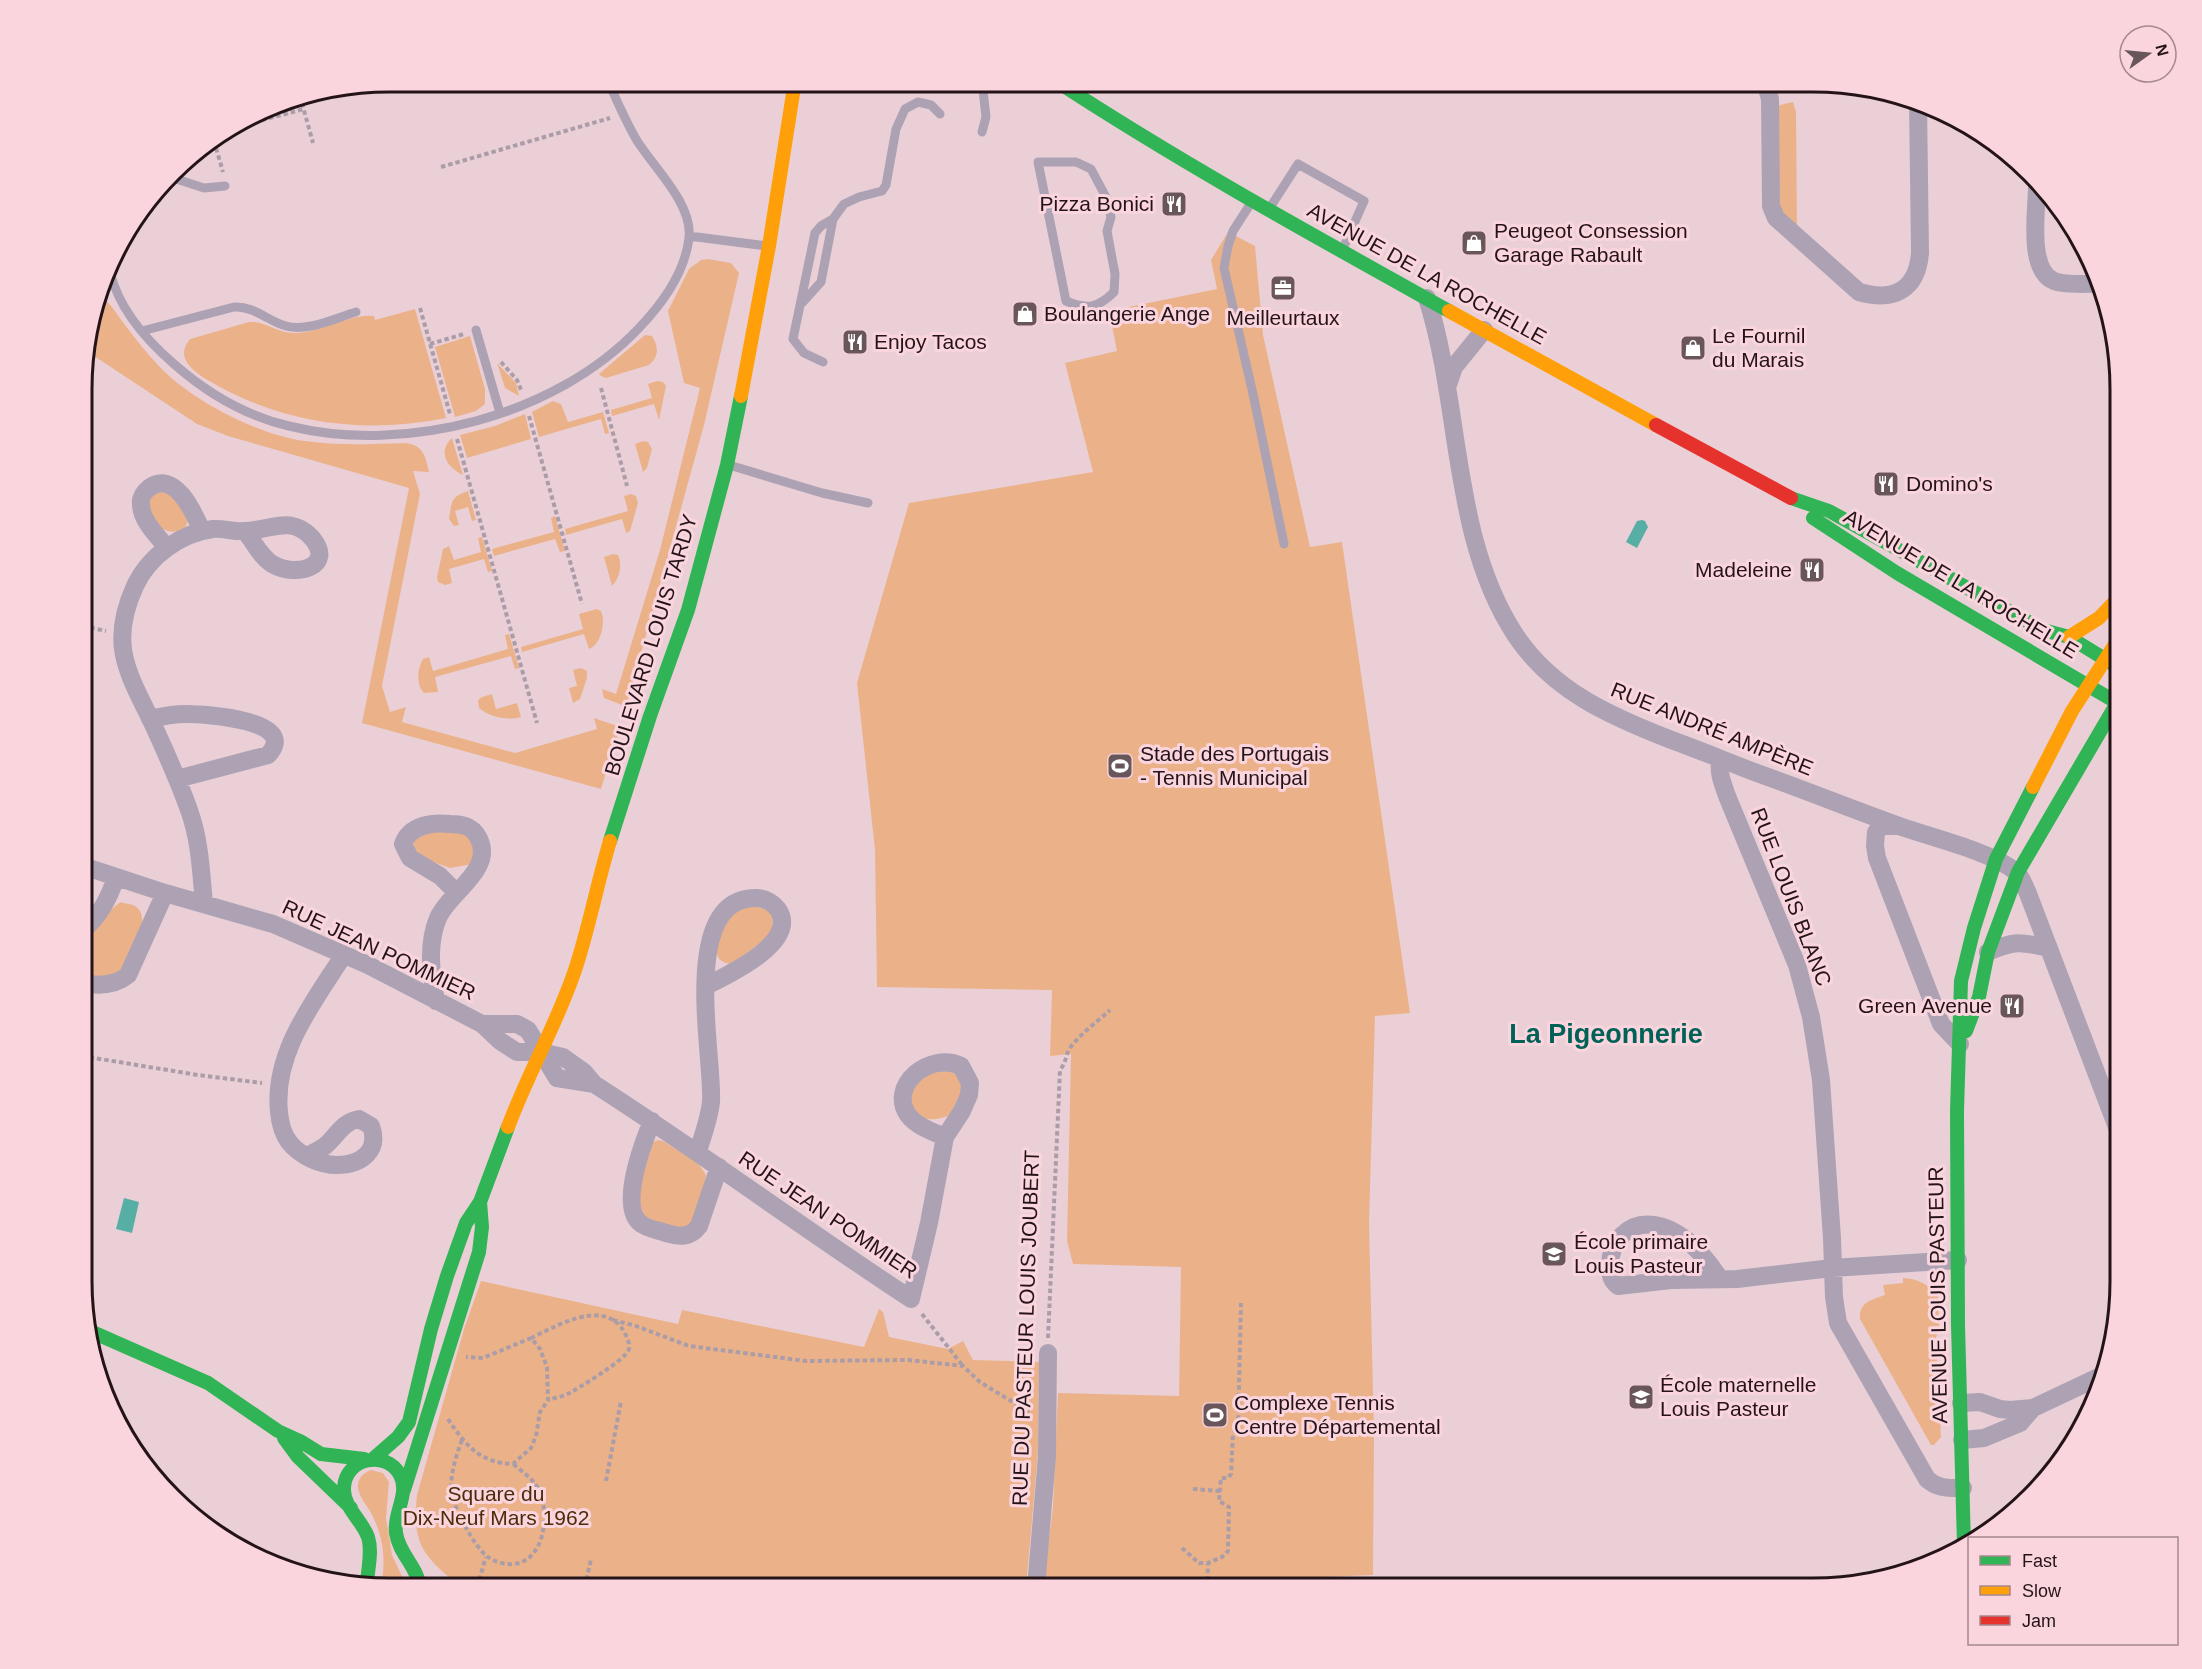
<svg xmlns="http://www.w3.org/2000/svg" width="2202" height="1669" font-family="Arial,sans-serif">
  <style>
    .green { fill: #ebb28a }
    .water { fill: #56aea4 }
    .lines { fill: none; stroke-linecap: round; stroke-linejoin: round }
    .path { stroke: #ab9da8; stroke-width: 4; stroke-dasharray: 4.5 3; stroke-linecap: butt }
    .lane { stroke: #ada2b4; stroke-width: 9 }
    .street { stroke: #ada2b4; stroke-width: 18 }
    .fast { stroke: #30b455; stroke-width: 14 }
    .slow { stroke: #ff9f0a; stroke-width: 14 }
    .jam { stroke: #e5322d; stroke-width: 14 }
    .labels { text-anchor: middle; stroke-width: 6; stroke-linejoin: round; paint-order: stroke }
    .poi-label { font-size: 21px; fill: #241418; stroke: #fbd5de; text-anchor: start }
    .street-label { font-size: 21px; fill: #241418; stroke: #fbd5de }
    .park-label { font-size: 21px; fill: #4c2b09; stroke: #fbd5de }
    .district-label { font-size: 27px; font-weight: bold; fill: #006257; stroke: #fbd5de }
    .rim { fill: none; stroke: #241418; stroke-width: 3 }
  </style>
  <rect width="100%" height="100%" fill="#ead0d6"/>
  <path class="green" d="M1793,102L1796,112L1797,227L1780,210L1777,108L1780,105Z
    M1228,232L1255,246L1263,335L1310,547L1342,542L1410,1013L1375,1016L1369,1223L1374,1433L1373,1575L1228,1581L1227,1588H1043L1053,1507L1058,1393L1179,1396L1181,1267L1073,1264L1067,1241L1071,1054L1050,1056L1052,990L877,987L875,850L857,683L909,503L1093,472L1065,363L1117,351L1109,311L1217,289L1211,260Z
    M708,259L731,263L739,273L704,425L627,704L622,705L604,698L602,689L616,694L660,550L700,388L684,383L668,311L689,269L701,260Z
    M101,297C112,304 117,315 125,325C136,339 147,354 160,367C192,401 259,435 305,441C339,446 372,444 406,443C423,445 426,457 429,472L413,471L420,494L382,686L390,712L406,707L402,722L515,753L597,729L594,718L620,727L601,789L362,723L409,488L228,436L197,424L88,352L90,340L87,339Z
    M415,309L446,418C362,435 278,423 204,378C189,368 176,356 190,339L249,322C266,321 278,334 295,333C322,333 347,314 374,316L375,320Z
    M645,335L652,336C659,347 659,357 649,365L606,378L601,376L599,374Z
    M470,336L485,389V404L476,411L455,417L435,347Z
    M497,363L516,383L519,396L505,388Z
    M657,381L663,382L666,386L659,420L654,404L612,416L611,410L652,398L648,384Z
    M553,401L561,404L568,422L603,412L609,433L605,434L601,419L539,437L532,412Z
    M525,414L531,439L467,458L460,435L495,426Z
    M452,438L463,475C447,468 437,452 452,438Z
    M643,441L648,442L652,449L647,468L643,472L635,444Z
    M468,491L476,520L472,521L468,507L455,511L459,525L454,526L449,519C452,502 450,497 468,491Z
    M158,492C170,491 173,495 180,505C182,508 186,513 187,517C193,539 145,539 150,498Z
    M631,494L636,496L638,503L630,531L626,533L622,519L566,535L565,529L628,511L624,496Z
    M555,516L565,551L560,552L555,539L494,556L492,549L554,532L551,518Z
    M482,537L492,571L488,572L484,559L449,569L452,583L445,585L438,582L437,577L443,549L449,546L454,560L481,552L478,538Z
    M613,554L618,555C623,565 619,579 612,586L604,557Z
    M597,609L601,611C606,622 601,645 589,649L584,634L522,652L521,647L583,629L579,614Z
    M509,634L519,668L515,669L511,656L435,677L438,692L424,693C416,685 417,669 423,659L429,657L433,671L508,649L505,635Z
    M581,668L587,671V678L580,699L573,703L569,688L577,686L573,670Z
    M492,694L496,709L517,703L521,717C509,721 489,717 479,708L478,700L482,697Z
    M427,831H462L476,845L473,864L450,868L417,856L413,846L415,839Z
    M121,902C125,904 132,904 135,906C155,918 127,961 120,974L110,977L82,975V940C96,929 107,910 121,902Z
    M745,906C770,907 776,908 771,935L732,964C705,963 718,929 729,916C733,912 740,909 745,906Z
    M941,1068L957,1074L963,1088L950,1115C914,1131 899,1098 923,1076C927,1072 936,1070 941,1068Z
    M658,1140L663,1141L698,1163L706,1175L698,1220L681,1230L644,1217L637,1192L653,1142Z
    M1903,1278C1918,1279 1929,1284 1938,1297L1939,1330L1936,1337L1941,1437L1934,1445H1931L1860,1319C1859,1302 1871,1300 1885,1295L1883,1285L1903,1283Z
    M481,1281L678,1324L682,1310L864,1347L879,1309L883,1312L889,1337L948,1349L963,1341L973,1360L1039,1362L1038,1452L1026,1588L461,1587C423,1556 412,1546 417,1495L464,1329Z
    M371,1470L383,1473L389,1482L386,1518L392,1555L407,1587H381C386,1561 384,1537 371,1513C367,1505 359,1497 358,1488C357,1479 363,1473 371,1470Z"/>
  <path class="water" d="M1642,520L1645,521L1648,527L1637,548L1626,542L1637,521Z
    M124,1198L139,1202L132,1233L116,1229Z"/>
  <g class="lines">
    <path class="path" d="M300,96L313,143
      M240,126L304,109
      M214,141L223,172
      M441,167L610,118
      M420,308L450,414
      M430,344L464,334
      M501,362L517,380L522,392
      M601,388L627,486
      M529,416L582,604
      M457,439L537,723
      M83,626L106,631
      M82,1056L198,1075L262,1083
      M922,1314L963,1366
      M613,1320L636,1326L689,1346L806,1361L908,1360L963,1366L980,1382L1029,1412
      M531,1338C555,1327 599,1300 621,1327C625,1333 630,1341 629,1349C626,1360 577,1389 566,1395C560,1397 554,1398 548,1400
      M1048,1338L1060,1070C1067,1061 1065,1056 1070,1048C1080,1034 1097,1022 1110,1010
      M448,1419C465,1445 480,1463 513,1464L531,1448L536,1436L540,1412L548,1400L547,1367L540,1349L531,1338L483,1358L466,1357
      M462,1440C456,1456 451,1472 451,1489C452,1506 475,1548 488,1557C496,1563 510,1566 519,1563C545,1555 548,1516 541,1494C536,1481 524,1473 513,1464
      M606,1481L621,1401
      M1193,1489L1220,1491
      M1182,1548L1199,1563H1208L1222,1557L1228,1551L1229,1507L1219,1501L1221,1478H1228L1231,1474L1233,1433L1238,1428L1241,1303
      M477,1587L486,1557
      M585,1587L591,1559
      M1207,1588L1208,1563"/>
    <path class="lane" d="M982,81L986,117L982,132
      M1038,162H1076L1091,169L1107,199L1111,217L1107,231L1115,274L1114,292C1098,308 1087,310 1066,301Z
      M170,177L204,188L225,186
      M1251,203L1233,231L1228,246L1224,268L1253,394L1284,544
      M1269,209L1298,164L1364,201L1342,251
      M689,236L767,246
      M110,272C119,309 145,339 174,364C207,393 246,416 289,426C405,455 556,416 639,328C662,304 685,272 689,238C693,203 652,166 636,139C625,120 617,101 608,81
      M802,303L821,282L833,219
      M476,330L500,413
      M142,331L234,307C255,306 267,321 286,326C308,332 335,318 356,312
      M823,362L804,353L793,339L815,233L821,226L833,219L844,204L859,197L882,191L886,185L896,129L905,109L918,102L931,105L940,114
      M729,465L822,493L868,503"/>
    <path class="street" d="M1765,82L1770,99L1771,206L1776,218L1859,292C1894,302 1917,290 1920,253L1918,101
      M2037,185C2037,210 2027,270 2054,281C2063,285 2090,284 2101,283
      M1427,298C1462,408 1451,538 1516,636C1553,691 1610,716 1669,739C1699,750 1728,762 1757,773C1805,790 1854,810 1902,827C1934,838 1991,852 2015,871C2021,875 2024,885 2027,891L2120,1135
      M1448,385L1454,367L1484,330
      M167,548C158,536 141,521 141,504C140,498 144,492 149,488C175,469 194,513 202,531
      M150,719C162,716 175,714 187,714C204,714 301,720 268,755L177,779
      M1721,759C1717,771 1723,784 1727,796L1797,965L1811,1017L1821,1080L1832,1238L1834,1297L1838,1323L1927,1479C1938,1489 1949,1488 1963,1488
      M1898,826H1882L1876,832L1875,846L1877,858L1941,1024L1960,1044
      M83,866L165,893L273,924L368,965L482,1024L500,1041L517,1052H541L563,1057L584,1072L594,1084C702,1153 804,1229 911,1299L929,1223L945,1137L962,1111L969,1095L970,1083L961,1066C929,1051 888,1086 908,1115C916,1126 933,1132 945,1137
      M204,904C201,872 200,840 189,810C178,779 164,748 150,718C125,668 110,641 135,586C149,556 181,533 213,529C224,528 234,532 244,531C269,531 291,514 312,538C336,567 296,577 274,565C261,558 254,542 245,531
      M82,931C100,916 109,898 116,877
      M1988,952C2015,940 2021,942 2049,948
      M82,983C98,986 115,986 128,975L165,893
      M436,1001C431,974 427,944 438,918C449,892 496,869 478,837C472,826 462,824 450,824C432,822 410,825 403,844L410,858L440,876L456,892
      M482,1024H517L528,1030L557,1078L594,1084
      M652,1121C643,1143 619,1205 640,1223C647,1229 658,1230 666,1233C680,1237 690,1238 699,1226L719,1167
      M698,1151C703,1135 709,1120 711,1102C714,1057 678,898 756,898C765,898 774,903 779,911C797,943 728,975 706,986
      M307,1156C313,1153 319,1150 325,1146C337,1136 342,1122 359,1119L371,1126C380,1151 361,1165 337,1165C320,1165 300,1156 289,1142C283,1134 280,1123 279,1112C273,1053 313,1003 343,956
      M1720,1279C1705,1256 1683,1229 1654,1225C1628,1221 1610,1242 1610,1266C1610,1275 1611,1280 1618,1286L1671,1280L1737,1279L1832,1268L1958,1260
      M1961,1403L1980,1402L2000,1409L2010,1410L2033,1408
      M1962,1440L1984,1438L2020,1423L2033,1408L2103,1375
      M1036,1588L1047,1456L1048,1353"/>
    <path class="fast" d="M1056,81C1183,164 1316,237 1449,311
      M1791,498L1829,511L2043,630L2069,637L2121,669
      M1813,518L1897,573L2121,705
      M610,841L650,716L688,610L727,465L741,396
      M1966,1031L1979,997L1988,952L2018,872L2121,696
      M90,1331L208,1383L278,1431L300,1441L321,1454L364,1459
      M284,1438L298,1457L351,1508
      M374,1458L398,1437L409,1422L431,1329L447,1276L466,1223L480,1202L508,1127
      M404,1490L479,1252L482,1227L480,1202
      M1964,1545L1958,1325L1957,1111L1961,981L1974,928L1996,859L2033,787
      M367,1587C367,1570 373,1553 368,1537C362,1520 343,1507 344,1488C345,1458 386,1449 400,1475C410,1494 393,1513 396,1533C399,1554 417,1566 420,1587"/>
    <path class="slow" d="M1449,311L1656,425
      M741,396L769,246L795,81
      M2069,637L2099,618L2121,595
      M2033,787L2072,711L2121,635
      M508,1127C528,1073 557,1024 575,970C589,928 597,884 610,841"/>
    <path class="jam" d="M1656,425L1791,498"/>
  </g>
  <defs>
    <g id="restaurant-square" transform="scale(1.35)"><rect x="-9" y="-9" width="18" height="18" rx="4" fill="#69565a" stroke="#fbd5de"/><path d="M-5-6h1v4h1v-4h1v4h1v-4h1v5L-1.5 .5V6h-2V.5L-5-1ZM5-6V6H3V1.5H1.5Q1.5-4 5-6Z" fill="#fff"/></g>
    <g id="shop-square" transform="scale(1.35)"><rect x="-9" y="-9" width="18" height="18" rx="4" fill="#69565a" stroke="#fbd5de"/><path d="M-5-2.5h2.3a2.7 3.5 0 0 1 5.4 0H5L5.5 6h-11ZM-1.5-2.5h3a1.5 2.3 0 0 0-3 0Z" fill="#fff"/></g>
    <g id="office-square" transform="scale(1.35)"><rect x="-9" y="-9" width="18" height="18" rx="4" fill="#69565a" stroke="#fbd5de"/><path d="M-6-3h4V-5.5h4V-3h4V5H-6ZM-1-4.5V-3h2v-1.5ZM-6 0V1H6V0Z" fill="#fff"/></g>
    <g id="stadium-square" transform="scale(1.35)"><rect x="-9" y="-9" width="18" height="18" rx="4" fill="#69565a" stroke="#fbd5de"/><path d="M0-5a6.5 5 0 1 0 0 10a6.5 5 0 1 0 0-10ZM-3.5-1.8h7v3.6h-7Z" fill="#fff"/></g>
    <g id="school-square" transform="scale(1.35)"><rect x="-9" y="-9" width="18" height="18" rx="4" fill="#69565a" stroke="#fbd5de"/><path d="M0-5L7-2L0 1L-7-2ZM-4 1L0 2.5L4 1V4Q0 6-4 4Z" fill="#fff"/></g>
  </defs>
  <g fill-rule="evenodd">
    <use href="#restaurant-square" x="1174" y="204"/>
    <use href="#shop-square" x="1474" y="243"/>
    <use href="#office-square" x="1283" y="288"/>
    <use href="#shop-square" x="1025" y="314"/>
    <use href="#restaurant-square" x="855" y="342"/>
    <use href="#shop-square" x="1693" y="348"/>
    <use href="#restaurant-square" x="1886" y="484"/>
    <use href="#restaurant-square" x="1812" y="570"/>
    <use href="#stadium-square" x="1120" y="766"/>
    <use href="#restaurant-square" x="2012" y="1006"/>
    <use href="#school-square" x="1554" y="1254"/>
    <use href="#school-square" x="1641" y="1397"/>
    <use href="#stadium-square" x="1215" y="1415"/>
  </g>
  <g class="labels">
    <g class="poi-label">
      <text x="1154" y="211" text-anchor="end">Pizza Bonici</text>
      <text x="1494" y="238">Peugeot Consession<tspan x="1494" dy="24">Garage Rabault</tspan></text>
      <text x="1044" y="321">Boulangerie Ange</text>
      <text x="1283" y="325" text-anchor="middle">Meilleurtaux</text>
      <text x="1712" y="343">Le Fournil<tspan x="1712" dy="24">du Marais</tspan></text>
      <text x="874" y="349">Enjoy Tacos</text>
      <text x="1906" y="491">Domino's</text>
      <text x="1792" y="577" text-anchor="end">Madeleine</text>
      <text x="1140" y="761">Stade des Portugais<tspan x="1140" dy="24">- Tennis Municipal</tspan></text>
      <text x="1992" y="1013" text-anchor="end">Green Avenue</text>
      <text x="1574" y="1249">École primaire<tspan x="1574" dy="24">Louis Pasteur</tspan></text>
      <text x="1660" y="1392">École maternelle<tspan x="1660" dy="24">Louis Pasteur</tspan></text>
      <text x="1234" y="1410">Complexe Tennis<tspan x="1234" dy="24">Centre Départemental</tspan></text>
    </g>
    <g class="street-label">
      <text transform="translate(1427 274) rotate(29)" y="7">AVENUE DE LA ROCHELLE</text>
      <text transform="translate(1961 584) rotate(31)" y="7">AVENUE DE LA ROCHELLE</text>
      <text transform="translate(651 645) rotate(-73)" y="7">BOULEVARD LOUIS TARDY</text>
      <text transform="translate(1712 729) rotate(22)" y="7">RUE ANDRÉ AMPÈRE</text>
      <text transform="translate(1791 897) rotate(69)" y="7">RUE LOUIS BLANC</text>
      <text transform="translate(379 950) rotate(25)" y="7">RUE JEAN POMMIER</text>
      <text transform="translate(828 1215) rotate(34)" y="7">RUE JEAN POMMIER</text>
      <text transform="translate(1938 1295) rotate(-91)" y="7">AVENUE LOUIS PASTEUR</text>
      <text transform="translate(1026 1328) rotate(-88)" y="7">RUE DU PASTEUR LOUIS JOUBERT</text>
    </g>
    <g class="park-label">
      <text x="496" y="1501">Square du<tspan x="496" dy="24">Dix-Neuf Mars 1962</tspan></text>
    </g>
    <g class="district-label">
      <text x="1606" y="1043">La Pigeonnerie</text>
    </g>
  </g>
  <path d="M0 0H2202V1669H0ZM389 92H1813A297 297 0 0 1 2110 389V1281A297 297 0 0 1 1813 1578H389A297 297 0 0 1 92 1281V389A297 297 0 0 1 389 92Z" fill="#fbd5de" fill-rule="evenodd"/>
  <path class="rim" d="M389 92H1813A297 297 0 0 1 2110 389V1281A297 297 0 0 1 1813 1578H389A297 297 0 0 1 92 1281V389A297 297 0 0 1 389 92Z"/>
  <rect x="1968" y="1537" width="210" height="108" fill="#fbd5de" stroke="#a5888f" stroke-width="1.5"/>
  <rect x="1980" y="1556" width="30" height="9" fill="#30b455" stroke="#a5888f" stroke-width="1.5"/>
  <text x="2022" y="1567" font-size="18" fill="#241418">Fast</text>
  <rect x="1980" y="1586" width="30" height="9" fill="#ff9f0a" stroke="#a5888f" stroke-width="1.5"/>
  <text x="2022" y="1597" font-size="18" fill="#241418">Slow</text>
  <rect x="1980" y="1616" width="30" height="9" fill="#e5322d" stroke="#a5888f" stroke-width="1.5"/>
  <text x="2022" y="1627" font-size="18" fill="#241418">Jam</text>
  <g transform="translate(2148 54) rotate(75)"><circle r="28" fill="#fbd5de" stroke="#a5888f" stroke-width="1.5"/>
  <path d="M0-4.5L10 22L0 15L-10 22Z" fill="#69565a"/>
  <text y="-9" font-size="16" font-weight="bold" text-anchor="middle" fill="#241418">N</text>
  </g>
</svg>
